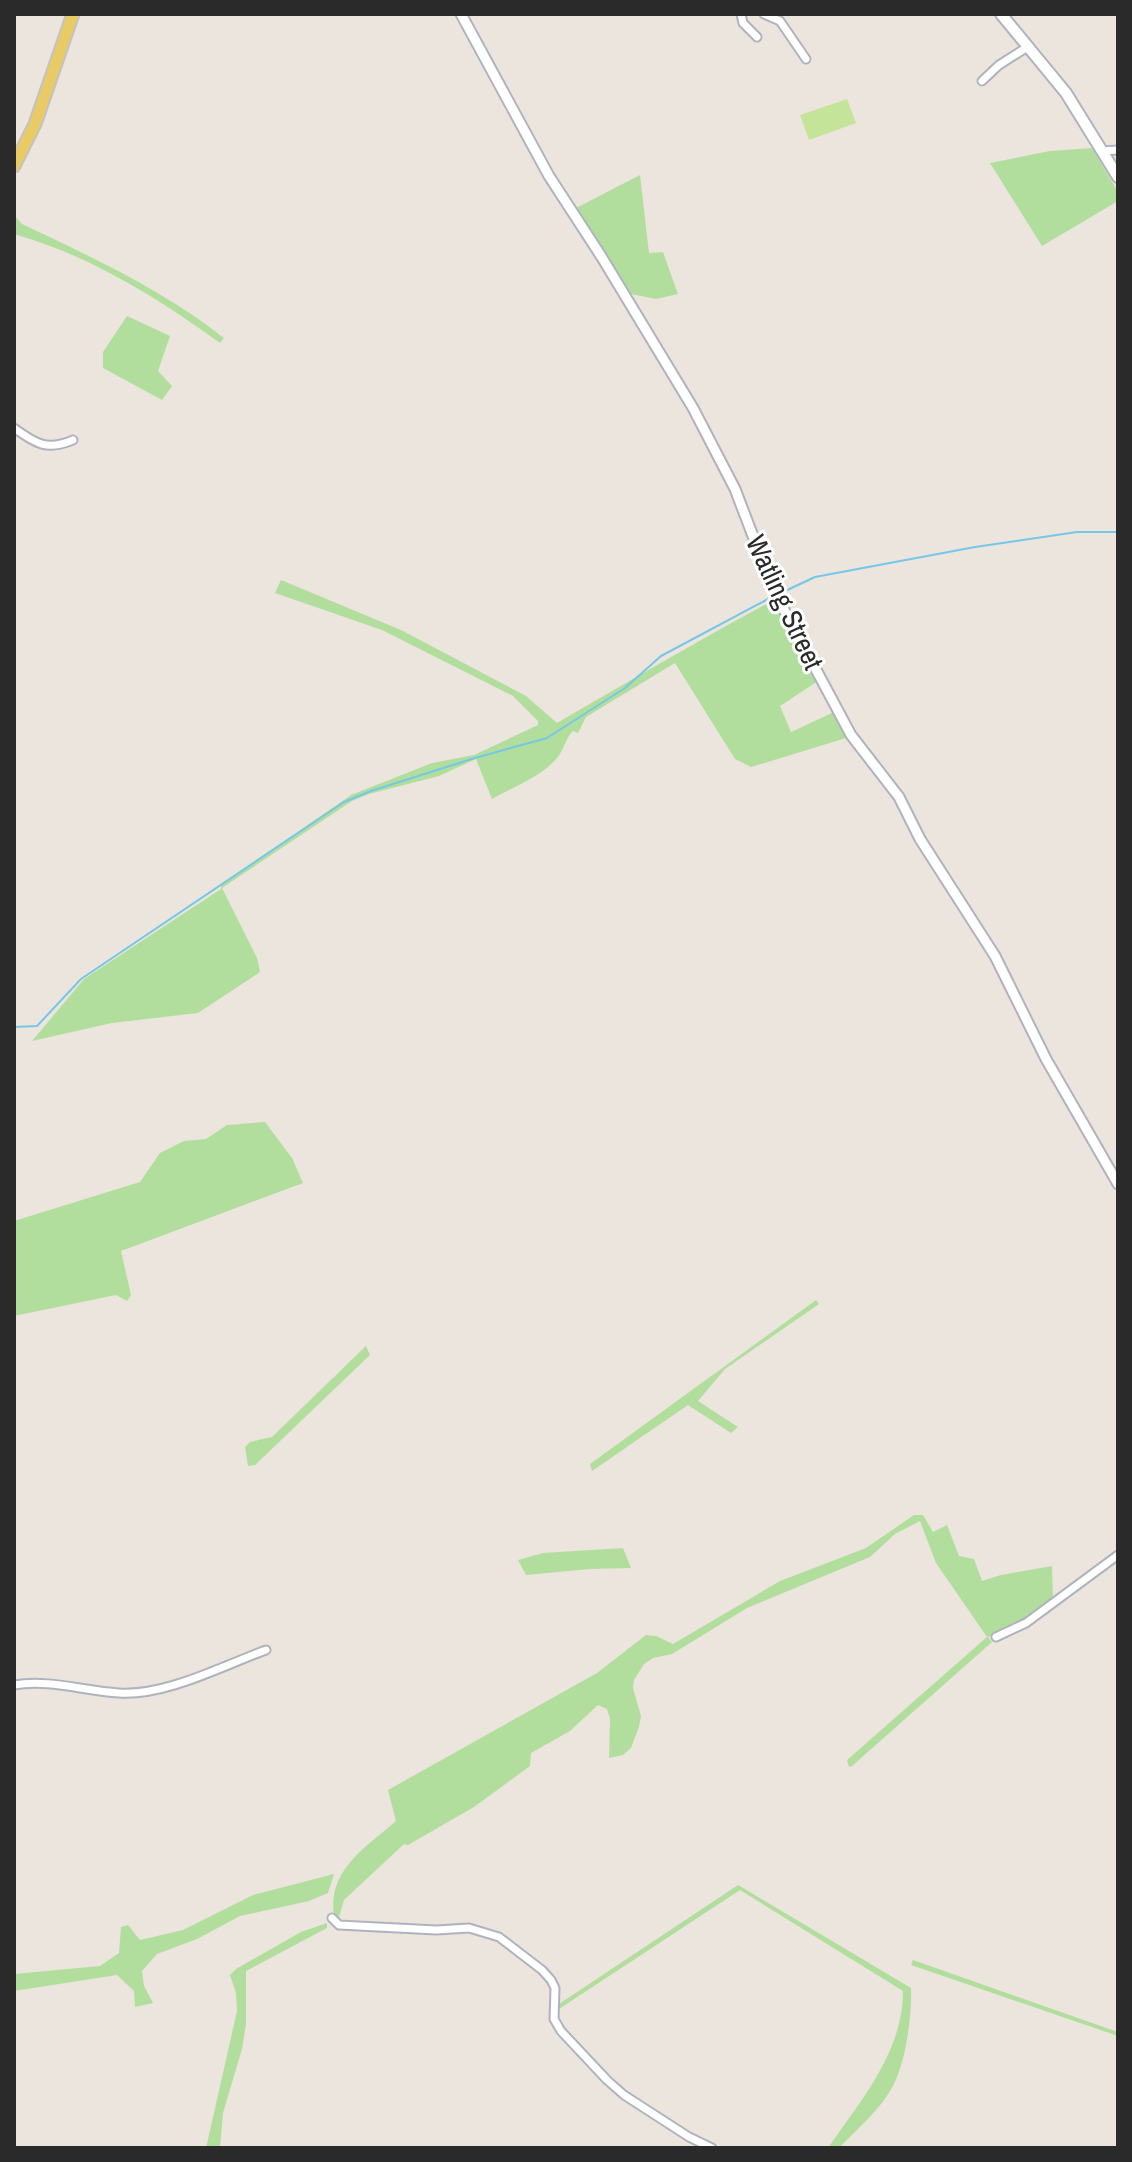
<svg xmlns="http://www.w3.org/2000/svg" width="1132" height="2162" font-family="'Archivo Narrow',sans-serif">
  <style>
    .green { fill: #b2de9d }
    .pitch { fill: #c4e599 }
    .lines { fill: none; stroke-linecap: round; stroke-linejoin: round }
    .stream { stroke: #76c7e7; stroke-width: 2 }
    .minor-casing { stroke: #b0b3bd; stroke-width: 11 }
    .tertiary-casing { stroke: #b0b3bd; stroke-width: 13 }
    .secondary-casing { stroke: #b0b3bd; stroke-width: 14 }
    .primary-casing { stroke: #c3c3c3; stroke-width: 15 }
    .minor { stroke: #fff; stroke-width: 7 }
    .tertiary { stroke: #fff; stroke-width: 9 }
    .secondary { stroke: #fff; stroke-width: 10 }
    .primary { stroke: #e8cb65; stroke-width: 11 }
    .labels { text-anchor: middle; stroke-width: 6; stroke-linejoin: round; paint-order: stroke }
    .street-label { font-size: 28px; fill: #2a2a2a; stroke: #fff }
  </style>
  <rect width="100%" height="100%" fill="#ebe5dd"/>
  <path class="green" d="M1092,148L1118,192V201L1042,246L990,163L1050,151Z
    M640,175L649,253L663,252L678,294L656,299L631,294L576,208Z
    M14,215L22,224C92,257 163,290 224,338L220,343C158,298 89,255 14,234Z
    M127,316L170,336L158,371L172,386L162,400L103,368V352Z
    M281,580L401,630L526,696L557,723C628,682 699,640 772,601L818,681L780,706L791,732L834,712L846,738L751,767L735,759L675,663L586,717L578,733L573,731C566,737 564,750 557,758C541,777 513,787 492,799L476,759L439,776L369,794L352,801L222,888L257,958L260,972L198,1013L112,1023L32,1041L84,979L221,889V885L351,795L432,763L474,755L538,725V721L513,696L382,630L275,593Z
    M265,1122L292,1158L303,1183L121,1251L131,1295L127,1301L116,1295L14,1316V1221L140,1182L160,1153L184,1141L206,1139L227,1125Z
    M816,1300L819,1304L725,1369L698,1401L738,1427L731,1433L688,1405L592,1471L590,1464Z
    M366,1346L370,1355L255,1465L248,1466L245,1447L250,1442L272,1437Z
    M914,1515H923L933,1532L947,1525L959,1556L974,1559L982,1581L1001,1575L1052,1566L1053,1599L1026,1618L988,1637L992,1642L852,1766L849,1767L847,1760L987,1637L936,1563L920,1521L895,1534L870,1557L747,1608L672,1654L653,1658L644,1664L634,1680L633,1688L641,1716L639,1727L631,1748L623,1755L609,1758L610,1718L607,1709L598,1705L570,1731L531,1753L530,1766L474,1807L408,1845L404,1844L344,1900L339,1917L341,1921L334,1917C327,1870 365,1848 396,1821L388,1790L597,1673L646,1635L656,1636L673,1644L780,1581L866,1548Z
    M623,1548L631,1568L590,1569L526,1575L518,1560L543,1553Z
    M334,1874L328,1893L309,1901L240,1916L197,1939L157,1954L142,1971L144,1986L153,2003L135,2007L134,1991L117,1975L14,1991V1974L100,1966L119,1953L121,1927L128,1925L140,1940L183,1930L253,1895Z
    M738,1885L911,1988C912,2016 906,2061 893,2086C880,2110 857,2129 839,2148H828C861,2100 903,2052 903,1991L740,1890L559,2009V2004Z
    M327,1923V1928L246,1971V2024L242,2049L223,2113L220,2148H206L237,2011L236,1993L230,1975L236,1969L301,1932Z
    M913,1960L1118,2032V2036L914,1966L911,1965Z"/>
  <path class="pitch" d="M847,99L856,123L809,140L800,115Z"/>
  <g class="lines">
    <path class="stream" d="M783,592L815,577L975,547L1077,532H1118
      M14,1027L37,1026L81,979L344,802L371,791L475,758L547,738L625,688L661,656L770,598"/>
    <g class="minor-casing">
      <path id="minor" d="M741,14L743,23L757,37
        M764,14L780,21L806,59
        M982,81L999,65L1029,46
        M1102,151L1118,150
        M14,428C36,444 47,451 73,440
        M996,1637L1026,1623L1118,1555
        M14,1685C49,1679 84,1691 119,1693C166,1696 222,1666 266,1650
        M332,1918L339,1925L436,1930L469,1928L499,1937L542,1970L551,1980L555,1988L554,2019L561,2031L607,2080L624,2095L689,2137L712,2148"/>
    </g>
    <g class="tertiary-casing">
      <path id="tertiary" d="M461,14L549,176L601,256L693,408L735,489L774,591L851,735L899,797L920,839L995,956L1046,1059L1118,1184"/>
    </g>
    <g class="secondary-casing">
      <path id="secondary" d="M1001,14L1066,93L1118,177"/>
    </g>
    <g class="primary-casing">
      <path id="primary" d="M14,166L35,124L73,14"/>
    </g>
    <use href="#minor" class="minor"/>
    <use href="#tertiary" class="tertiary"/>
    <use href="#secondary" class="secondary"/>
    <use href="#primary" class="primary"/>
  </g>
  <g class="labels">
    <g class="street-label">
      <text transform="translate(785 602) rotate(65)" y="10">Watling Street</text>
    </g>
  </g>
  <rect width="1132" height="2162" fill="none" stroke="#2a2a2a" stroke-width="32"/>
</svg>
